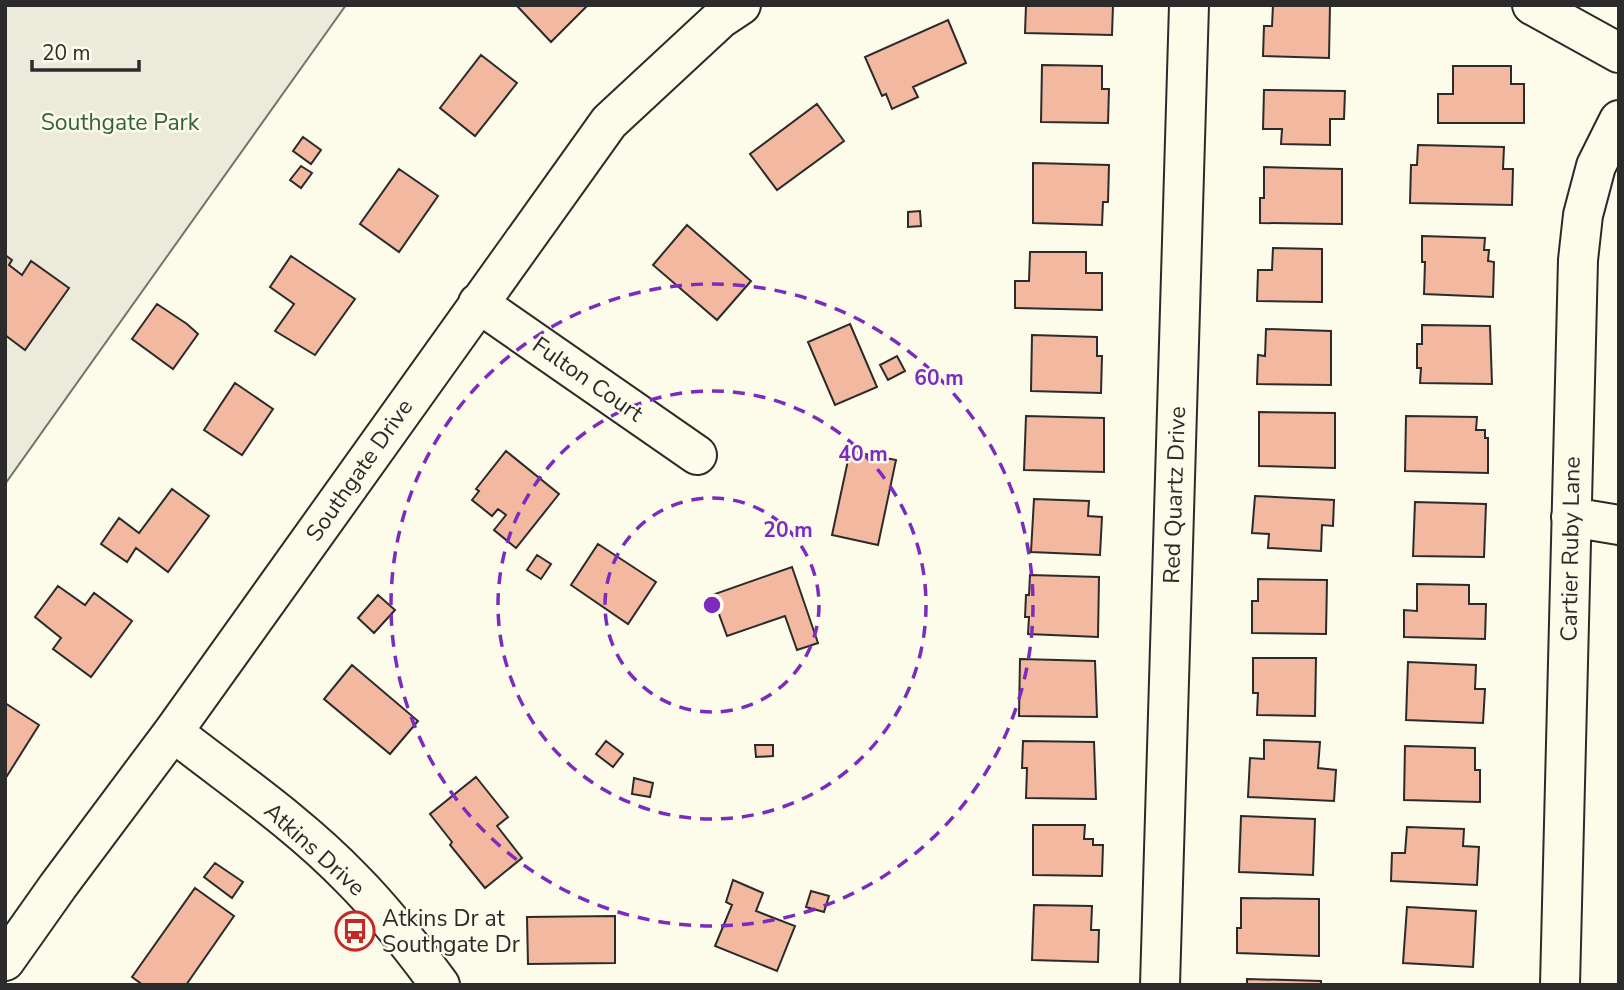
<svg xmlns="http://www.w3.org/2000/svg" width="1624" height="990" font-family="'Nunito Sans',sans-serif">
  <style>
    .green { fill: #ecebdb; stroke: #74746e; stroke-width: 2 }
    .building { fill: #f2b8a0; stroke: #2b2b2b; stroke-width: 2 }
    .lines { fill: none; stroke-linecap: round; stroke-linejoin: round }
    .minor-casing { stroke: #2b2b2b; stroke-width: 42 }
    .minor { stroke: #fdfbea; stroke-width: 38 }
    .ring { fill: none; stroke: #7b2cbf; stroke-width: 3.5; stroke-dasharray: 12 9 }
    .labels { text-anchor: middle; stroke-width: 5; stroke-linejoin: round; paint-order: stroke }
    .park-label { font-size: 23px; fill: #34623c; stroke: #fdfbea }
    .street-label { font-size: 23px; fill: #2b2b2b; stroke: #fdfbea }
    .poi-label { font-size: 23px; fill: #2b2b2b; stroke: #fdfbea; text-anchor: start }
    .centre { fill: #7b2cbf; stroke: #fdfbea; stroke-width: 3.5 }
    .ring-label { font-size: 21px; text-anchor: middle; font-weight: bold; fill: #7b2cbf; stroke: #fdfbea; stroke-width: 5; stroke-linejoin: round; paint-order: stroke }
  </style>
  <rect width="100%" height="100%" fill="#fdfbea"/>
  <path class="green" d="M5,5H346L5,484Z"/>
  <path class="building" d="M520,5H588L551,42L518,7Z
    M1026,5H1113L1112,35L1025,33Z
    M1273,5H1330L1329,58L1263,56L1264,26H1272Z
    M948,20L966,63L913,87L918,97L892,109L886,94L882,96L865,57Z
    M481,55L517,83L475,136L440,108Z
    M1042,65L1102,66V89H1109L1108,123L1041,122Z
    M1453,66H1511V84H1524V123H1438V94H1453Z
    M1264,90L1345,91L1344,119H1330V145L1281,144L1282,129H1263Z
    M817,104L844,141L777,190L750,154Z
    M303,137L321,150L311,164L293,151Z
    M1418,145L1504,147L1503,169H1513L1512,205L1410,203L1411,165H1417Z
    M1033,163L1109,165L1108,202H1103L1102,225L1033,223Z
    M301,166L312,173L301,188L290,180Z
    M1264,167L1342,169V224L1260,223V198H1264Z
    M399,169L438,196L399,252L360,224Z
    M920,211L921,226L908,227V212Z
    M687,225L751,281L717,320L653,265Z
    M1422,236L1485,238L1484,250H1489L1488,261L1494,262L1493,297L1424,294L1425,262H1422Z
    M1273,248L1322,249V302L1257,301L1258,270H1272Z
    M1030,252H1086V273H1102V310L1015,308V281H1029Z
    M5,255L12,260L9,265L22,275L31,261L69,288L25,350L5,335Z
    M291,256L355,299L315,355L275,331L294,304L270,287Z
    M157,304L187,324L198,334L173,369L132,339Z
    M850,324L877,387L835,405L808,342Z
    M1422,325L1490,326L1492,384L1420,383L1421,368H1417V344H1422Z
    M1266,329L1331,331V385L1257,384L1258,355L1265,356Z
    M1032,335L1097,337V356H1102L1101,393L1031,391Z
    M897,356L905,371L888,380L880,365Z
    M235,383L273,409L242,455L204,430Z
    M1259,412L1335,413V468L1259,466Z
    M1026,416L1104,418V472L1024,470Z
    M1406,416L1477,417L1476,430H1485V438H1488V473L1405,471Z
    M506,451L559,494L516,548L494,530L506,515L498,509L492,516L472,500L479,491L476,489Z
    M850,451L896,460L878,545L832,535Z
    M172,489L209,516L168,572L136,548L127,562L101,544L119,518L139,533Z
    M1255,496L1334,500L1333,526L1322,525L1321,551L1268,548L1269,534L1252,533Z
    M1034,499L1089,501L1088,516L1102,517L1100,555L1031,552Z
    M1415,502L1486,504L1484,557L1413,556Z
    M598,544L656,582L628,624L571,585Z
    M537,555L551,564L541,579L527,570Z
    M792,567L818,643L797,650L785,616L727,636L712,595Z
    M1030,575L1099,577L1098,637L1028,634L1029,617H1025L1026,595H1029Z
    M1258,579L1327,580L1326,634L1252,633V601H1258Z
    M1417,584L1469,585V604H1486L1485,639L1404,637V610L1417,611Z
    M58,586L85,605L94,593L132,621L91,677L53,649L61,638L35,617Z
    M378,595L395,610L374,633L358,618Z
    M1253,658H1316L1315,716L1257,715L1258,693H1253Z
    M1020,659L1095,661L1097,717L1019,716Z
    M1408,662L1476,665L1475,689H1485L1483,723L1406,720Z
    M352,665L418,721L390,754L324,699Z
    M5,703L39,725L7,776L5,774Z
    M1264,740L1320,742L1318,768L1336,770L1334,801L1248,797L1250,758L1264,759Z
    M606,741L623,754L613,767L596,754Z
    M1023,741L1094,742L1096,799L1026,798L1027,768H1022Z
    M755,745H773V756L756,757Z
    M1405,746L1475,748V770H1480V802L1404,800Z
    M476,777L508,817L497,826L522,858L485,888L450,845L452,842L430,814Z
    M634,778L653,783L650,797L632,794Z
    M1241,816L1315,819L1313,875L1239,872Z
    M1033,825H1085L1084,839H1093V845H1103L1102,876L1033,875Z
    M1407,827L1464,829L1463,846L1479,847L1477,885L1391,881L1392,853H1405Z
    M215,863L243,882L232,898L204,877Z
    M733,880L763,893L756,911L795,926L777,971L715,946L732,905L726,902Z
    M195,888L234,916L186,985H143L132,977Z
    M811,891L829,896L824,912L806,907Z
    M1241,898L1319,899V956L1237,953V928H1241Z
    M1034,905L1092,906L1091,930H1099L1098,962L1032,960Z
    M1407,907L1476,911L1473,967L1403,963Z
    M615,916V963L528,964L527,917Z
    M1247,979L1321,981V985H1247Z"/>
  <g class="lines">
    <g class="minor-casing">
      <path id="minor" d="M1532,5L1619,53
        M478,303L697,455
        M1571,517L1619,525
        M173,732C233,779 298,823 351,878C384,911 412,947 440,985
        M5,961L58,886L173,732L609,122L720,19L741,5
        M1160,985L1189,5
        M1560,985L1578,260L1583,215L1596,166L1619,120"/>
    </g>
    <use href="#minor" class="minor"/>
  </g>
  <g class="ring">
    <circle cx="712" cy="605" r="107"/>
    <circle cx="712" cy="605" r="214"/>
    <circle cx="712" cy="605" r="321"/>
  </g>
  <defs>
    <g id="bus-ring" transform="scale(2.0125)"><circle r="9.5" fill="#fdfbea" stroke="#c62828" stroke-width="1.5"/><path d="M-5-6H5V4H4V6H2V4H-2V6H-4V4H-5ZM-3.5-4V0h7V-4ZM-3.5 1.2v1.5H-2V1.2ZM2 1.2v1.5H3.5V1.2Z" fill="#c62828"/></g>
  </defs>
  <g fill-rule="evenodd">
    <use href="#bus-ring" x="355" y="931"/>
  </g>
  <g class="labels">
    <g class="park-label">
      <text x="120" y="130">Southgate Park</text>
    </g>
    <g class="street-label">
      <text transform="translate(588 379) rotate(35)" y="8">Fulton Court</text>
      <text transform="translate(359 470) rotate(-55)" y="8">Southgate Drive</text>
      <text transform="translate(1174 495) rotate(-88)" y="8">Red Quartz Drive</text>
      <text transform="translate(1570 549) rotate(-89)" y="8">Cartier Ruby Lane</text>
      <text transform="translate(315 849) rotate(42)" y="8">Atkins Drive</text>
    </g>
    <g class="poi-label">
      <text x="382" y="926">Atkins Dr at<tspan x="382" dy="26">Southgate Dr</tspan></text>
    </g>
  </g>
  <circle cx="712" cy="605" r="10" class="centre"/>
  <g class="ring-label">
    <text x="939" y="385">60 m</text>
    <text x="863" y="461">40 m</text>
    <text x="788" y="537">20 m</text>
  </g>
  <rect width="1624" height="990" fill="none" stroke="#2b2b2b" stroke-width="14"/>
  <path d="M32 60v10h107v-10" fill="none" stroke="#2b2b2b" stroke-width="3.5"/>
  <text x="42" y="60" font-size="21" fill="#2b2b2b" stroke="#fdfbea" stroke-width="5" paint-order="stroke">20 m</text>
</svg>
